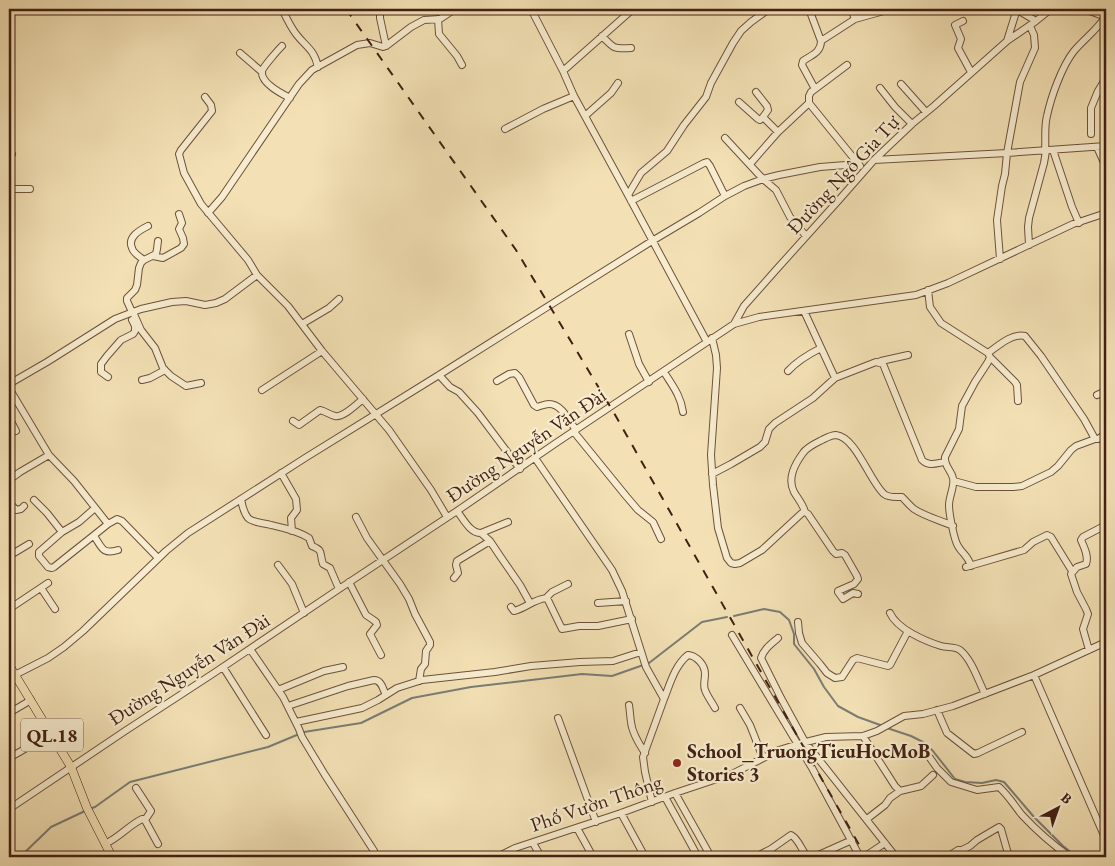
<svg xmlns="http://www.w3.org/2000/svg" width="1115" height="866" font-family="'EB Garamond',serif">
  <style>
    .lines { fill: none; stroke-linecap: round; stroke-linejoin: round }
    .stream { stroke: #7a7d76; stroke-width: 2 }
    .minor-casing { stroke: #6e513c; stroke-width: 8 }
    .major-casing { stroke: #412114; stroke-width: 9 }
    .minor { stroke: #f7eccf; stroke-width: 6 }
    .major { stroke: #f3e1b5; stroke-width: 8 }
    .rail { stroke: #412114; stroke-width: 2; stroke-dasharray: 9 9; stroke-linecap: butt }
    .poi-dot { fill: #8f2418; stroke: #f7eccf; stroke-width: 2 }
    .labels { text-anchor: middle; stroke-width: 4.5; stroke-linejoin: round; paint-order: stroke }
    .shield { fill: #f7eccf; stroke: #785e4c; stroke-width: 1 }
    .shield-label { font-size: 19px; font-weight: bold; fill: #412114 }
    .street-label { font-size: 20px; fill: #412114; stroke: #f7eccf }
    .poi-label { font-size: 20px; font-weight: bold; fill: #412114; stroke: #f7eccf; text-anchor: start }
  </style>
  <rect width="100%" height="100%" fill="#f3e1b5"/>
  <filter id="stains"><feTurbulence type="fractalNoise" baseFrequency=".004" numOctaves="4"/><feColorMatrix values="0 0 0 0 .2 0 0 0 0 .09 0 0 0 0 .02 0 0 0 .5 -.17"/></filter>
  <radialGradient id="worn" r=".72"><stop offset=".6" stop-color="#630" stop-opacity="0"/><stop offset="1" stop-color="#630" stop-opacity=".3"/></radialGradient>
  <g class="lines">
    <path class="stream" d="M734,616L764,609L780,612L789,620L794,634V644L814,669L824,687L838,706L858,717L883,726
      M887,728L911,736L923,742L933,751L955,779L965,782L982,783L996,780L1004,782L1034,817L1063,846L1077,857
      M89,809L95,807L130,782L268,747L304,732L361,723L412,698L471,687L582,674L612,676L649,663L702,622L727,617
      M20,857L51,827L85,811
      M1087,857L1106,852"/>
    <g class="minor-casing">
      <path id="minor" d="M282,9C286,17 290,26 296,34C306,47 314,49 318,67
        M380,9V18L386,46
        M531,9L563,71
        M567,9L570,10L574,9
        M633,9L563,71L574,96L628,195L707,342
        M809,9L821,41L855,19L891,9
        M851,9L855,19
        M1016,9L1036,21
        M1084,9L1106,17
        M438,19L439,34L457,56L462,65
        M963,21L955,25L961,39L958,48L971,72
        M602,36C614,49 614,49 631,48
        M1007,41L1036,21L1051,9
        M282,46C278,50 263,67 262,71C260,83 282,94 290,98
        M240,53L262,72
        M901,84L926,112
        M880,88L895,107L912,124
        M815,89L802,65L803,61C811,55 821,53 821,41
        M756,92L767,106L768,110L763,117
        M205,97L211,105L212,111L181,150L179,154L184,173L201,204L248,260L257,275L288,306L322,351L389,430L431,490L447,517
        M739,102L758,119L760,120L763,117L778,132
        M809,103L860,166
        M585,116L611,93L618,83
        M505,129L543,109L574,96
        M1091,134V108L1098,91L1106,78
        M725,138L763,179L776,190L790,217L806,236
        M1097,147L1106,167
        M9,149L12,154
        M1053,150L1072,207L1079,223
        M1045,151C1046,139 1044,127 1047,116C1051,97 1062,66 1074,51C1084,39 1097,30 1105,17
        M874,160L1007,153L1106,146
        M750,164L778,132L809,103V96L811,92L847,65
        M9,189H30
        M628,195L641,173L667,151L684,125L706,97L711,83L733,43L741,31L751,22L769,9
        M631,201L704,163L707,162L710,166L725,196
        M208,213L222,197L299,84L312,70L357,45L370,43L383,47L386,46L411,27L424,20L440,19L455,9
        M1029,245L1028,227L1029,218L1044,163L1046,151
        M153,256L163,258L181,248L184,244L183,238L179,229L182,223L179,214
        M1000,259L997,220L1002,186L1005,174L1007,153L1020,82L1035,48L1034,35L1030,26
        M144,260C140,257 133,253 132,248C127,237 140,230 148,226
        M928,290L930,307L941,323L988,353L990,357L988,362L975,382L962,406L959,429L945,457C944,466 951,470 953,478C955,485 949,497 949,505C949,513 954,540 958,546C963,555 967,554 971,566
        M804,311L835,378L876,362L883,364L922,460C929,467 937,463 945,462
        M132,312L127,301V298L135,290L137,285L139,268L141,263L144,260L156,254L157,249L158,241
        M133,312L141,330L155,348L163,368L171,376L186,386L201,383
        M302,324L329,308L339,299
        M734,324L744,306L775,271L838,201L874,160L912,124L934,106L1007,41L1017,9
        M629,334L639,364L649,382
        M712,338L716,355L717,368L711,455L713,485L718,528L727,558L731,563L735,564L740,563L762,550L802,513L805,512L808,514L833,551L836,554L842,553L845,555L857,576L858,579L854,584L838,591V592L843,599L853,593L858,594
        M988,353C998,346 1012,333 1025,336L1041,356L1084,419L1095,439H1098L1106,434
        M990,357L1015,382L1017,385L1018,401
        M879,362L881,361L908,355
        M788,371C798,360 809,354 821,348
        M664,372C672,385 681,396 683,412
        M439,375L450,387L459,392L478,413L520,469
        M108,377L101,372V364L107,356L121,340L133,334L135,331V326L132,320
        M142,380L150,378L165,370
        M497,381L509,374L515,373L519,377L534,405L537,407C541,406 545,404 549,404C562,404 569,421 576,430
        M9,384L47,362L115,319L141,309L172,302L186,301L205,305L216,303L225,299L257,275
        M9,388L49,455L74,481L108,524
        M262,390L322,351
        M1097,395L1106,391
        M9,417L16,431
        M293,421L299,425L320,410C325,411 330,415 335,416C343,418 357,404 363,399
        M574,432L626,496L638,510L653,522L661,539
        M535,458L612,570L622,591L646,667L664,699L643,757L645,772L652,802
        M281,473L296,499L297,510L291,518L292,531
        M712,474L731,464L760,447L765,442L769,429L775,423L813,398L835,378
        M9,480L20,472L49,455
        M954,481L976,487H1013L1022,486L1051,472L1058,466L1071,450L1076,446L1095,439
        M241,499C242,505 244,513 248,518C253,523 264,523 271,525C284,528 298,531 309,538L312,546C324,551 319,552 323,564L330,568L339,589
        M34,500L47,513L62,532
        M9,502L16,510L21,509L24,506
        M95,508L79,522L62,532L39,552V556L48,567L52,568L54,567L108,524L117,519L122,521L158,558
        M457,511C464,520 470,533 481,533L490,541L500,556L520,585L530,603
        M805,512C803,504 798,499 794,492C787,478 795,464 803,453C807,447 816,443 822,440C826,438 831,435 836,435C856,437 870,482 884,494C889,498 896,497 902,497C906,501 910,506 914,509C926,517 940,520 953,526
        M356,517L367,538L400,584L409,599L415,614L430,642V645L426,651L425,664L421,669L419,681
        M1102,527L1106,536
        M481,533L508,522
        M94,536C102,547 102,555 118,550
        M9,556L29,544
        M278,565L292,584L304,613
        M966,567L1024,550L1033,542L1047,535L1051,537L1072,571
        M454,578L458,573L456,565L457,561L490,541
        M349,582L366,615L372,619L376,622L377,625L370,634L381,655
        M41,588L55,609
        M546,598L552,592L568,584
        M598,603L626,601
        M511,607L514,611C526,608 534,599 547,598L562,629L579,626H598L632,619
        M9,609L48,583
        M890,613C897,629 925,641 941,646C947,648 954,646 960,650C972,660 978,680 985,694
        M798,622L799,633L802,643L820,664L827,673L835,678L842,677L853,660L857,658L888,666L890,665L908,631
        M732,635L812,768L860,857
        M778,638C771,644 764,649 761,658L781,698L805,742L896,857
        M250,649L283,697L299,729L302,737L325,775L374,851L376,857
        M1089,650L1083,629L1088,614L1086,609L1077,592L1071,574L1077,567L1086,564C1089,556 1084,547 1081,540L1083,537L1106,525
        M223,667L266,735
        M1034,675L1106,840
        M9,678L48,658L64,647L83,631L166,551L188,533L305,458L439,375L652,241L699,213L725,196L744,186L763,179L779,175L820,167L859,164
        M278,690L324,671L343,667
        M664,699C670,684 675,665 688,655C697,656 705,665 705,674C705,680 703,685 705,690C707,696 712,702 715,708
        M629,705C630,711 630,716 631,722C632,733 639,744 645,753
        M288,706L348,686L374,680C382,680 383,690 386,695
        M740,708L750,725L763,758
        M937,710L947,733L974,754L978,753L1022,732
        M9,713L31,700
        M558,718L596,822
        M296,722L362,708L378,700L397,688L422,680L495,672L531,666L580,662L613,661L641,652
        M863,736L895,786L900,791L921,786L933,775
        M9,758L51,734
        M930,758L937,768L951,782L977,790L999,787C1008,795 1014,805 1022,815C1036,830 1053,845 1070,857
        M136,788L151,811L145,820
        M675,793L711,857
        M665,797L698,857
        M9,809L125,731L214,673L339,589L457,511L556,443L734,324L759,317L916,295L948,283L1073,224L1106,213
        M621,813L645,857
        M867,819L885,805L890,798L900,791
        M577,828L593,857
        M533,843L541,857
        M105,844C120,837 128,826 142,819H144L146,822L158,844
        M497,857L515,848L621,813L675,793L732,774L779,750L802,743L826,737L863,736L877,731L904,716L923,714L953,706L1034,675L1106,642
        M755,857L771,849L791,835C800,840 801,851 808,857
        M814,857L852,840
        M864,857L885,843
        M947,857L958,850H962L970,846L977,840L999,827L1001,829L1009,857"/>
    </g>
    <g class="major-casing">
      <path id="major" d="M9,665L71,767L87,808L112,857"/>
    </g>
    <use href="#minor" class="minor"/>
    <use href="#major" class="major"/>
    <path class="rail" d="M346,9L516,250L614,413L866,857"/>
  </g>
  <circle class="poi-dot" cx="677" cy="763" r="5"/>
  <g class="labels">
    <rect class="shield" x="21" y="718.5" width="62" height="33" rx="4"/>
    <g class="shield-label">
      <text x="52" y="742">QL.18</text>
    </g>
    <g class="street-label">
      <text transform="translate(843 174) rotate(-47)" y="7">Đường Ngô Gia Tự</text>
      <text transform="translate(526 445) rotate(-34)" y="7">Đường Nguyễn Văn Đài</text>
      <text transform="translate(189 669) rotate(-33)" y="7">Đường Nguyễn Văn Đài</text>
      <text transform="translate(596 803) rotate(-19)" y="7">Phố Vườn Thông</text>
    </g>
    <g class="poi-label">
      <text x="687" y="758">School_TruongTieuHocMoB<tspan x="687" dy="23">Stories 3</tspan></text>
    </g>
  </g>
  <rect width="1115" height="866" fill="none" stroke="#f3e1b5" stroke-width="30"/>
  <rect x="10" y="10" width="1095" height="846" fill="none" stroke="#412114" stroke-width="2.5"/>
  <rect x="15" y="15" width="1085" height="836" fill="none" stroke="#412114"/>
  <g transform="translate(1058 808) rotate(41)" stroke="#f7eccf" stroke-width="4" paint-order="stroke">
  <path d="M0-4L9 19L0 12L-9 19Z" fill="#412114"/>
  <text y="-8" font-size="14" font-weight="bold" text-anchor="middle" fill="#412114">B</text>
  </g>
  <rect width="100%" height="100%" filter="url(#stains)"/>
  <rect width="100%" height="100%" fill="url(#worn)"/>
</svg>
